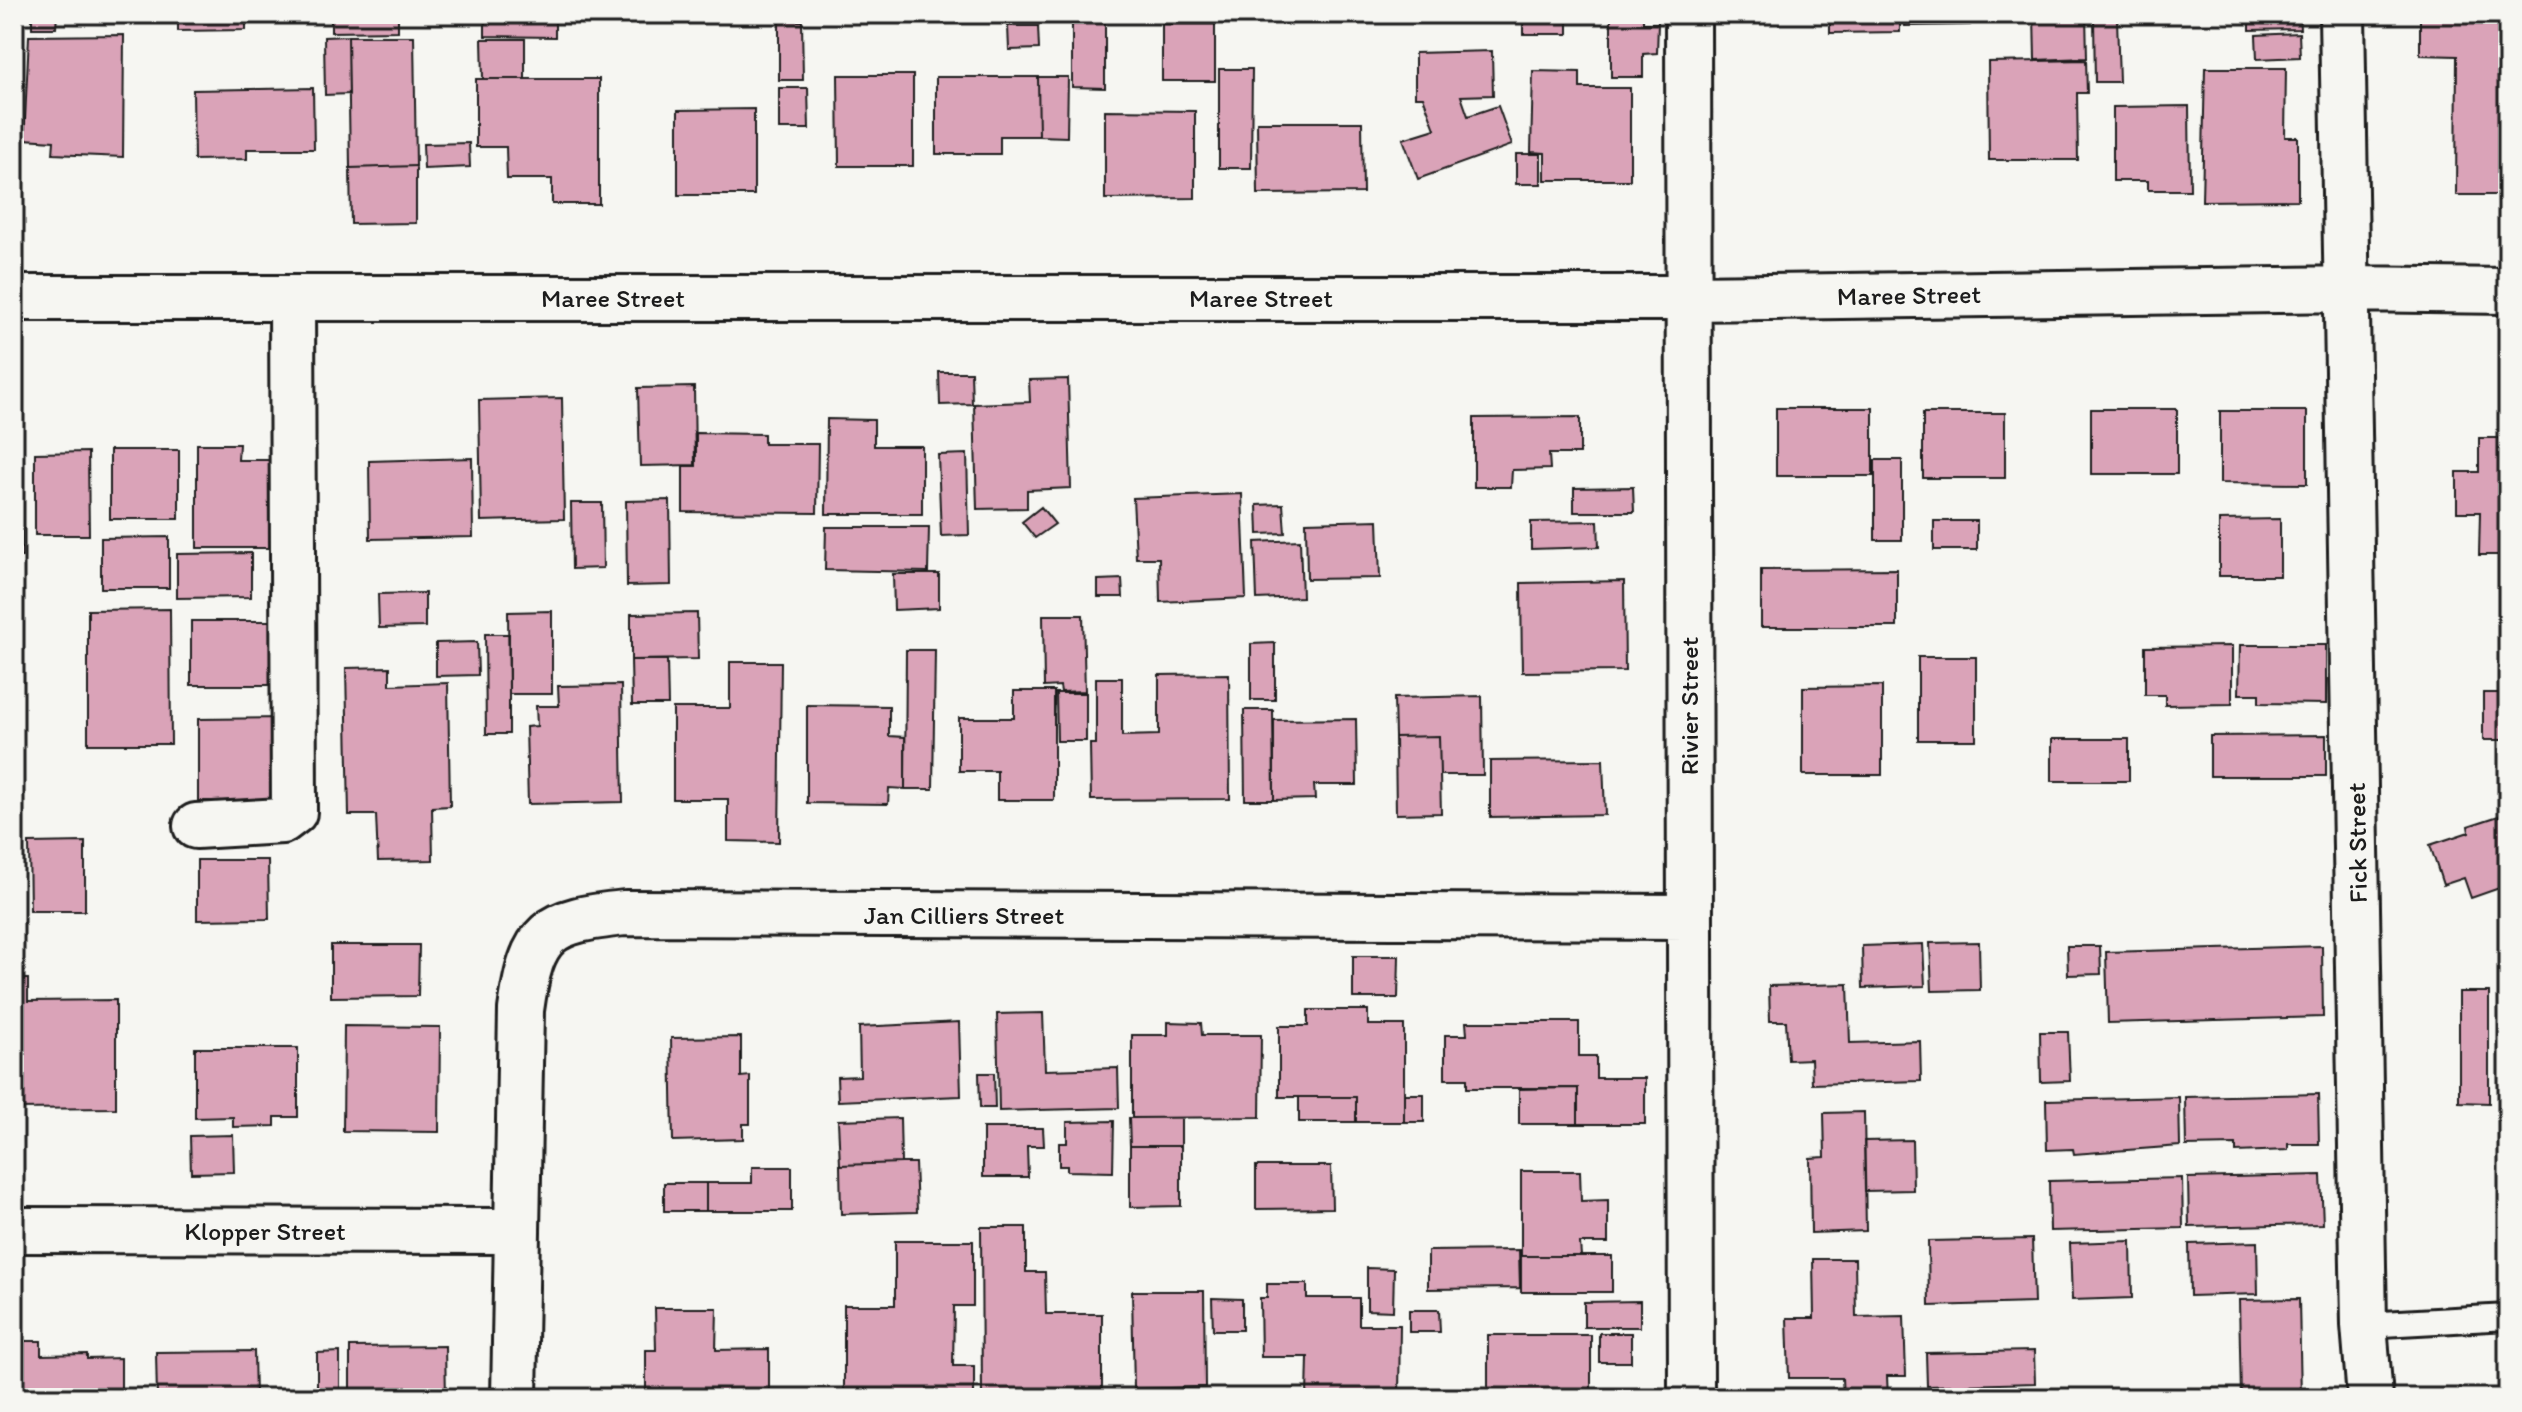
<svg xmlns="http://www.w3.org/2000/svg" width="2522" height="1412" font-family="Itim,sans-serif">
  <style>
    .building { fill: #daa3b8; stroke: #1c1c1c; stroke-width: 2 }
    .lines { fill: none; stroke-linecap: round; stroke-linejoin: round }
    .lane-casing { stroke: #1c1c1c; stroke-width: 30 }
    .street-casing { stroke: #1c1c1c; stroke-width: 50 }
    .lane { stroke: #f6f6f2; stroke-width: 24 }
    .street { stroke: #f6f6f2; stroke-width: 44 }
    .labels { text-anchor: middle; stroke-width: 6; stroke-linejoin: round; paint-order: stroke }
    .street-label { font-size: 26px; fill: #1c1c1c; stroke: #f6f6f2 }
  </style>
  <rect width="100%" height="100%" fill="#f6f6f2"/>
  <filter id="ink" filterUnits="userSpaceOnUse"><feTurbulence type="fractalNoise" baseFrequency=".0125" numOctaves="2"/><feDisplacementMap in="SourceGraphic" scale="16" xChannelSelector="R" yChannelSelector="G"/><feConvolveMatrix kernelMatrix="1 2 1 2 8 2 1 2 1" color-interpolation-filters="sRGB"/></filter>
  <g filter="url(#ink)">
    <path class="building" d="M32,14H57L56,28H32Z
      M178,14H246V30L178,31Z
      M331,14H398V31L331,32Z
      M485,14H555V37L485,36Z
      M1072,14H1105V88L1072,87Z
      M1523,14H1568V34H1523Z
      M1588,14H1643V23H1658L1657,53L1643,54V77H1611V16Z
      M1830,14H1900V32L1830,33Z
      M1905,14H1970V25L1905,26Z
      M2034,14H2086L2087,58L2035,60Z
      M2250,14H2299L2300,29L2250,30Z
      M2420,14H2508V195H2456L2457,56L2420,55Z
      M2117,18L2119,82H2095L2094,19Z
      M779,21H802L803,80H779Z
      M1162,24H1215V81H1162Z
      M1008,26H1038L1039,49L1009,50Z
      M2299,33L2300,57L2257,59L2256,35Z
      M124,35L123,157L53,154L54,141L24,139L29,36Z
      M348,36L349,94L325,95L324,37Z
      M348,36H414L416,166L350,168Z
      M482,39H525V79H483Z
      M14,45H22L20,102L14,101Z
      M1492,51L1493,95L1461,96L1468,116L1498,106L1512,145L1418,179L1403,139L1435,129L1423,97H1415V53Z
      M2086,60L2087,93H2077L2078,160H1989L1988,62Z
      M2205,68H2286L2285,137H2298V200L2202,201Z
      M1219,69H1252L1251,168H1219Z
      M1533,71L1580,72V88H1630V180H1545V153L1531,152Z
      M838,75H913V166H839Z
      M936,77H1038L1039,136H1000V154H936Z
      M1038,77H1068L1067,137L1039,136Z
      M476,79H599V204H552V179H507L506,147H476Z
      M313,88L314,149H247V159L194,160L193,90Z
      M779,88H808L809,129H779Z
      M2189,106L2190,190H2148V181H2113V107Z
      M754,109V195H678V110Z
      M1105,110L1195,111V198L1105,199Z
      M1257,122H1362L1363,193L1258,194Z
      M469,143L470,167L424,169L423,144Z
      M1516,154H1541V184H1516Z
      M416,166V223L351,224L350,168Z
      M939,372H971L972,404L940,405Z
      M1068,379L1071,488L1027,490V508L977,509L974,404L1030,402L1029,380Z
      M694,387L695,465L640,466L638,388Z
      M562,398L564,519L481,521L479,400Z
      M1776,408H1873V476H1776Z
      M2091,409H2177V474H2091Z
      M2220,411H2307V484L2220,483Z
      M1923,413H2005V478H1923Z
      M1580,417V454H1549L1550,469L1512,470L1511,487H1474V418Z
      M827,419L874,420V446H922V514H826Z
      M696,433L764,434V444H818L817,513L683,512V466H696Z
      M2479,438H2508V555H2479L2480,512H2457V472H2479Z
      M197,444H239L238,460H283V548H197Z
      M110,450H179V519H110Z
      M88,452L89,535H35V453Z
      M967,454L969,535L941,536L938,455Z
      M472,458L473,537L370,539L369,461Z
      M1875,460H1902V540H1875Z
      M1633,487L1634,512H1574V488Z
      M14,493H22V557H14Z
      M1242,494L1246,598L1160,602L1159,558H1136L1133,498Z
      M670,500L671,585L627,586L626,501Z
      M571,503H602L603,568L572,569Z
      M1283,504L1285,533L1258,534L1257,505Z
      M1041,507L1055,524L1035,538L1022,522Z
      M2280,519V576H2219V520Z
      M1378,520L1380,578L1307,579L1306,522Z
      M1598,521L1599,547L1531,549V522Z
      M1934,521H1977V550H1934Z
      M826,527H929L928,572L825,570Z
      M169,537V588H101V538Z
      M1300,540L1302,597L1257,599L1255,542Z
      M251,553V597L177,598V554Z
      M1897,569V627H1761V570Z
      M893,574H939V608L894,610Z
      M1122,579L1123,597H1098V580Z
      M1624,581L1625,671L1522,672L1521,583Z
      M425,593V627L379,628L378,594Z
      M170,609L171,744H88V610Z
      M552,611V694H509L508,612Z
      M697,613L698,659L631,660V614Z
      M1043,615H1083L1085,691L1061,692L1060,686L1044,687Z
      M191,621H283V685H191Z
      M485,634H509V734H486Z
      M477,642L478,675L436,676V643Z
      M1275,643V700H1251V644Z
      M2240,645H2326V704L2259,703V694H2239Z
      M2232,646V704L2165,705V695H2145V647Z
      M906,650H935L933,789H905Z
      M1918,657H1976V740H1918Z
      M631,660H667L668,705H632Z
      M730,662H781L779,842L728,841V799H673V708H730Z
      M390,667V685L448,683L450,806L432,807L433,860L378,861L376,815H349L346,668Z
      M1229,674L1230,799L1091,800L1090,744H1096V678H1122V736L1159,735V675Z
      M621,685L623,802L528,804L526,727L537,726L536,706H559L558,686Z
      M1882,686V775H1803V687Z
      M1014,691H1054V800H997V771H959V718H1014Z
      M1056,693H1086V741H1057Z
      M2483,693H2508V740H2483Z
      M1482,696L1483,775H1440L1439,736L1395,737L1394,698Z
      M807,705L889,706V736L905,737V789L889,788L888,804L807,803Z
      M1244,710H1273L1274,800H1245Z
      M281,718V801H198V719Z
      M1356,719L1357,785H1314L1315,799L1274,800V720Z
      M2326,735V776H2210V736Z
      M1439,736L1441,813L1396,814L1395,737Z
      M2052,739H2129V781H2052Z
      M1603,760L1605,815L1490,817V761Z
      M2508,813V885L2471,898L2464,878L2443,885L2430,845L2469,832L2468,826Z
      M85,842V911H30L29,843Z
      M197,860H268L269,919L197,920Z
      M1979,942L1980,990L1932,991L1930,943Z
      M1923,944L1925,986L1863,988L1862,946Z
      M331,945H419L418,996L331,997Z
      M2067,946H2100L2101,974L2068,975Z
      M2322,946L2323,1017L2108,1023L2106,952Z
      M1353,956H1399L1398,998H1353Z
      M14,979H28V1001L116,1000V1108L14,1109Z
      M1848,984L1850,1043L1920,1041L1921,1081L1812,1084L1811,1059L1788,1060L1786,1021H1770L1769,986Z
      M2459,992H2489V1103L2459,1102Z
      M1308,1010H1368V1025H1404V1122H1356V1097H1279V1026H1308Z
      M1043,1013L1045,1070L1118,1068L1119,1108L999,1111L997,1014Z
      M959,1022L961,1096L838,1101L837,1077L860,1076L859,1027Z
      M1168,1022L1201,1023L1202,1035H1261L1260,1117L1132,1118V1035H1168Z
      M1466,1022H1579V1056H1596V1078H1645V1124H1578V1088H1467V1079H1445V1035H1467Z
      M344,1026L440,1027L439,1132L343,1131Z
      M2040,1032H2068L2070,1081L2041,1082Z
      M741,1037V1077L750,1076V1124H743V1139L673,1141L671,1038Z
      M195,1048H298V1117H275V1126L233,1127V1117L195,1118Z
      M979,1073H994L995,1108H980Z
      M1578,1088V1124H1519V1089Z
      M1404,1094H1424V1122H1404Z
      M2318,1094L2319,1144H2288V1150L2236,1152V1145L2186,1146L2185,1097Z
      M1299,1097H1356V1122H1299Z
      M2179,1097L2180,1146L2074,1154L2073,1149L2047,1150L2046,1100Z
      M1864,1112L1866,1231L1811,1233L1810,1158L1825,1157L1824,1113Z
      M900,1118L901,1163L840,1165L838,1120Z
      M1129,1118H1181V1146H1130Z
      M1114,1121L1113,1172L1067,1171V1166H1059V1143H1067V1122Z
      M983,1128H1043L1044,1146H1027L1028,1177H983Z
      M233,1135L234,1172L191,1173L190,1136Z
      M1912,1140L1913,1190L1865,1191L1864,1141Z
      M1130,1146H1181V1206L1130,1207Z
      M901,1163H915L917,1212L841,1214L840,1165Z
      M1256,1166H1331L1332,1208L1256,1209Z
      M752,1167H792V1211H706V1183H752Z
      M1521,1171H1580L1581,1201L1608,1200V1243H1580L1581,1256H1521Z
      M2321,1175L2323,1224L2189,1227L2188,1178Z
      M2182,1178L2183,1228L2050,1231L2049,1181Z
      M664,1183H706V1211H664Z
      M981,1227H1026V1272H1045L1046,1314H1102V1398H982Z
      M2032,1239L2034,1303L1929,1306L1928,1241Z
      M895,1241H973V1306H954L953,1366H974V1398H844V1305H895Z
      M2131,1241L2132,1298L2072,1300L2070,1243Z
      M2257,1242L2258,1294L2190,1296L2189,1244Z
      M1519,1250L1520,1288L1428,1289V1251Z
      M1521,1256H1612V1292H1521Z
      M1813,1259H1855L1856,1317L1904,1316L1906,1376H1887L1888,1398H1843L1842,1378H1789L1787,1318H1814Z
      M1367,1268L1394,1269L1393,1311L1367,1310Z
      M1267,1284H1307V1298H1359V1325H1400L1399,1396H1307L1308,1357H1261L1260,1298H1267Z
      M1132,1291H1204L1205,1387L1134,1389Z
      M1212,1298L1242,1299V1330H1213Z
      M2299,1299L2301,1398H2241L2239,1300Z
      M1640,1301V1327H1584V1302Z
      M655,1308H717L716,1350L769,1349V1398H646V1350H656Z
      M1409,1310H1439L1440,1332H1409Z
      M1599,1333H1631V1362H1599Z
      M1488,1335H1591V1398H1488Z
      M14,1341H41V1355L87,1354V1359L121,1358V1398H14Z
      M445,1346L446,1398H350V1347Z
      M254,1351L255,1398H157L156,1352Z
      M2034,1351L2035,1383L1927,1386L1926,1353Z
      M340,1352V1398H317V1353Z"/>
    <g class="lines">
      <g class="lane-casing">
        <path id="lane" d="M2364,1325L2508,1317"/>
      </g>
      <g class="street-casing">
        <path id="street" d="M1688,14L1691,1398
          M2342,14L2364,1325L2370,1398
          M14,298H1689L2349,289L2508,291
          M196,826L282,821L294,812L292,298
          M14,1230L515,1231
          M514,1398L521,1010C532,930 547,921 625,913L1689,917"/>
      </g>
      <use href="#lane" class="lane"/>
      <use href="#street" class="street"/>
    </g>
  </g>
  <g class="labels">
    <g class="street-label">
      <text transform="translate(1909 295) rotate(-1)" y="9">Maree Street</text>
      <text x="613" y="307">Maree Street</text>
      <text x="1261" y="307">Maree Street</text>
      <text transform="translate(1689 706) rotate(-90)" y="9">Rivier Street</text>
      <text transform="translate(2357 843) rotate(-91)" y="9">Fick Street</text>
      <text x="964" y="924">Jan Cilliers Street</text>
      <text x="265" y="1240">Klopper Street</text>
    </g>
  </g>
  <rect width="2522" height="1412" fill="none" stroke="#f6f6f2" stroke-width="48"/>
  <rect x="24" y="24" width="2474" height="1364" fill="none" stroke="#1c1c1c" stroke-width="3" filter="url(#ink)"/>
</svg>
